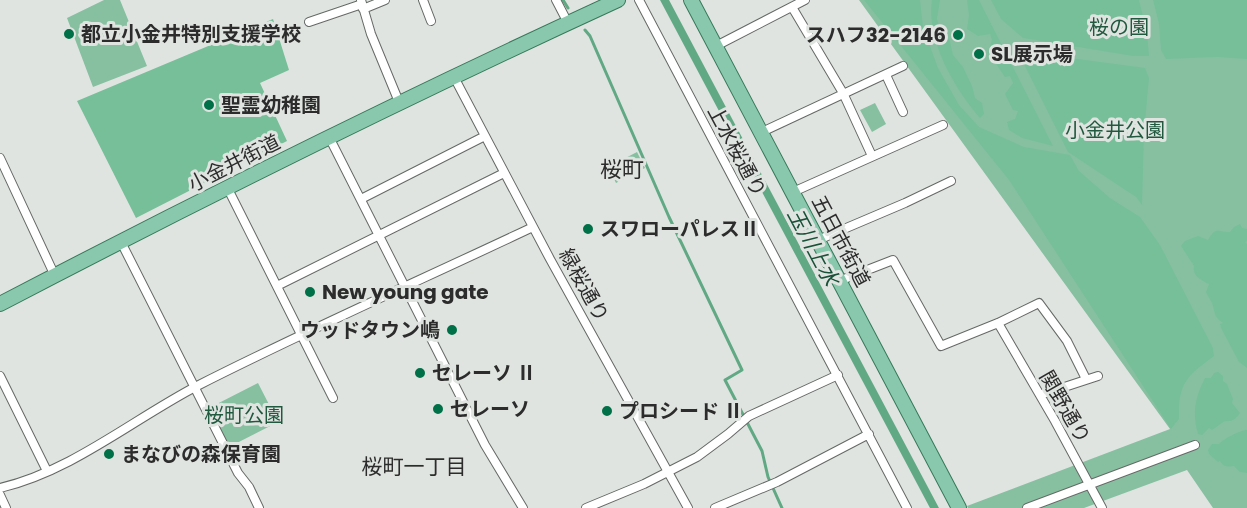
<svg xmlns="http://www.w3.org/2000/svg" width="1247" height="508" font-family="Poppins,'Noto Sans JP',sans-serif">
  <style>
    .green { fill: #86c0a1 }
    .forest { fill: #76bf99 }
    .water { fill: #60a984 }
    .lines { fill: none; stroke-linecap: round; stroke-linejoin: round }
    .stream { stroke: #60a984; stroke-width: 3 }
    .street-casing { stroke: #656966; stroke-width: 10 }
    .primary-casing { stroke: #35795a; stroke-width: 16 }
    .street { stroke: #fff; stroke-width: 8 }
    .primary { stroke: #89c8ac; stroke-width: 14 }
    .poi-dot { fill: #007049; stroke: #e0e4e1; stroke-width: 2 }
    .labels { text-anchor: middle; stroke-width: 6; stroke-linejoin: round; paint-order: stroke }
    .park-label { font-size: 20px; fill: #21593f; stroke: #e0e4e1 }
    .poi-label { font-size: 20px; font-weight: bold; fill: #2b2c2b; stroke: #e0e4e1; text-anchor: start }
    .street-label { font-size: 20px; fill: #2b2c2b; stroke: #e0e4e1 }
    .water-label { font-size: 21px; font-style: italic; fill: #185137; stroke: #e0e4e1 }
    .neighbourhood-label { font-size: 21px; fill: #2b2c2b; stroke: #e0e4e1 }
    .quarter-label { font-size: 22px; fill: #2b2c2b; stroke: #e0e4e1 }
  </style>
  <rect width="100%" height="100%" fill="#e0e4e1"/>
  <path class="green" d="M104,0H120L147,66L93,87L67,18Z
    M859,0H1247V508H1213L1187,470L1084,508H968L967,506L1170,429Z
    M875,103L886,124L872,132L860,110Z
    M637,152L645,168L616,183L608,167Z
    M258,383L278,422L229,447L209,408Z"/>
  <path class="forest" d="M864,0H920L923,27L938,68L959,105L979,127L1024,147L1070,155L1079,171L1110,198L1140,217L1160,245L1213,348L1214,356C1187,376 1178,383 1179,419L1171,429L1009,180Z
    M932,0H940L937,19L940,28L950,41L953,55L963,67L972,86L975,98L982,103L984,114L980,118C954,88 926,40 932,0Z
    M967,0H979L1053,146L1022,138L1009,130L1007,122L1015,119L1018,111L1013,110L1005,94L1013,83L1010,76L1005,77L988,52L992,40L990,34L978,36L967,29L969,15Z
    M991,0H1139L1147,32L1149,56H1133L1023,38L1001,19Z
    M1153,0H1247V59L1217,57L1166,59L1161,50L1159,24Z
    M273,19L289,70L260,83L287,141L136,218L77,101Z
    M1028,50L1033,53L1145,68L1149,78L1144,133L1142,205L1136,197L1068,152L1019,54Z
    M1240,224L1242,228L1247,229V241L1245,242L1247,244V368L1239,362L1221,328L1220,324L1223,323C1215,318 1215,314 1213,306C1212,301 1208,297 1206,292L1209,284C1201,280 1192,276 1194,266L1181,246L1185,241L1198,236L1208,240C1216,226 1217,232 1230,232L1234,227Z
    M1218,372L1223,376V381L1227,384L1233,399L1232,403L1240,413C1236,419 1232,422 1225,421L1212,430L1209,428L1202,435L1198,434C1192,412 1195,398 1205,378H1211L1214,373Z
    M1247,430V473L1240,472L1234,466C1228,467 1223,467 1220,461L1218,462L1209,454L1208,450L1212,444H1219C1223,439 1241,430 1247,430Z"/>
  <path class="water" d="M660,0H669L939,508H930Z"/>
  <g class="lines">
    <path class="stream" d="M563,0L568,8
      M585,30L590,36L669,217L742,370L725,380L762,451L768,477L782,508"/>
    <g class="street-casing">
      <path id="street" d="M361,0L371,34L399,102
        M423,0L431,21
        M556,0L568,23
        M639,0L907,508
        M792,7L843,93L872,156
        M363,9L385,0
        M309,22L362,4
        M716,46L805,0
        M886,75L903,112
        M454,77L550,259L688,508
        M762,132L903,66
        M329,137L485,445L523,508
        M0,158L55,276
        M227,187L333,398
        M793,192L943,125
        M361,199L485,136
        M818,240L905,203L951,181
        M121,242L238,473L249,487L259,508
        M839,281L893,260L941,346L998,323L1039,303L1067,341L1086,379
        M277,286L504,173
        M998,323L1055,421L1102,508
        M0,376L47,471
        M1040,395L1098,376
        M0,488C72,471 132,420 197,386C307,330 421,280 533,227
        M0,495L6,508
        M586,508L644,484L697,457L728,434L749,416L838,375
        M715,508L777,482L869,434
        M1027,508L1195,445"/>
    </g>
    <g class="primary-casing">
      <path id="primary" d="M691,0L959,508
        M0,304C203,198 409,96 618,0"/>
    </g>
    <use href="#street" class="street"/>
    <use href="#primary" class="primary"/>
  </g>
  <g class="poi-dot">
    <circle cx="69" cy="34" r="6"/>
    <circle cx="958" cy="35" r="6"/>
    <circle cx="979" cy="54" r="6"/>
    <circle cx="209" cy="105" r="6"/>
    <circle cx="588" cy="229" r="6"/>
    <circle cx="310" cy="292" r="6"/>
    <circle cx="452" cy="330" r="6"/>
    <circle cx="420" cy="373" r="6"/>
    <circle cx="438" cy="409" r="6"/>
    <circle cx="607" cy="411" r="6"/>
    <circle cx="109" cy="454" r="6"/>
  </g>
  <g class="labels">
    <g class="park-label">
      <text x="1119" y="34">桜の園</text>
      <text x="1115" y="137">小金井公園</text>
      <text x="244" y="422">桜町公園</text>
    </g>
    <g class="poi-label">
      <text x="81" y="41">都立小金井特別支援学校</text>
      <text x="946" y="42" text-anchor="end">スハフ32-2146</text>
      <text x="991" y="61">SL展示場</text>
      <text x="221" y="112">聖霊幼稚園</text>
      <text x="600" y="236">スワローパレスⅡ</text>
      <text x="322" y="299">New young gate</text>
      <text x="440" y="337" text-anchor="end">ウッドタウン嶋</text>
      <text x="432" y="380">セレーソ Ⅱ</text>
      <text x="450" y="416">セレーソ</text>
      <text x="619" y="418">プロシード Ⅱ</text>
      <text x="121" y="461">まなびの森保育園</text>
    </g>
    <g class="street-label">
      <text transform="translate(737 151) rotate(62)" y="7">上水桜通り</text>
      <text transform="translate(234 163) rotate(-27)" y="7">小金井街道</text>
      <text transform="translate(841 241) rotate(62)" y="7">五日市街道</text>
      <text transform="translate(584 285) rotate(61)" y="7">緑桜通り</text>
      <text transform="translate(1065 407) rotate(60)" y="7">関野通り</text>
    </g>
    <g class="water-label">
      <text transform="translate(813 247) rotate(62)" y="7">玉川上水</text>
    </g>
    <g class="neighbourhood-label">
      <text x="414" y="474">桜町一丁目</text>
    </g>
    <g class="quarter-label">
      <text x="622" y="177">桜町</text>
    </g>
  </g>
</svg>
